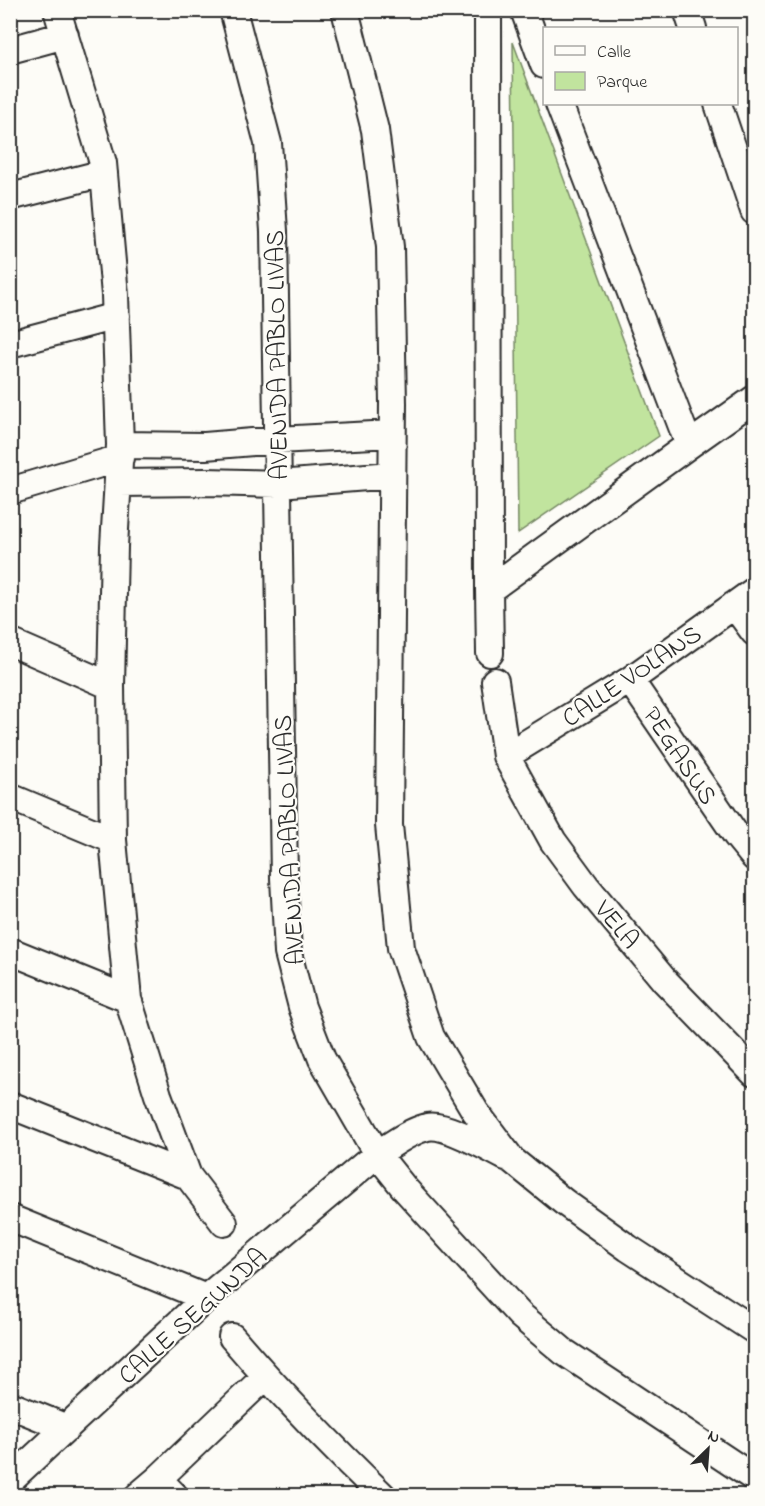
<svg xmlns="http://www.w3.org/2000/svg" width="765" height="1506" font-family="'Indie Flower',sans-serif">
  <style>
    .green { fill: #c1e49e; stroke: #768864; stroke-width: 1.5 }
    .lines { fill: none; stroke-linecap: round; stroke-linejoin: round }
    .minor-casing { stroke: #2b2b2b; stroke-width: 30 }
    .minor { stroke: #fdfcf7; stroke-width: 26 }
    .labels { text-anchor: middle; stroke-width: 4.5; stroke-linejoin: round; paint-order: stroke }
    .street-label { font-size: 26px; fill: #2b2b2b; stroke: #fdfcf7 }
  </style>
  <rect width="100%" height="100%" fill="#fdfcf7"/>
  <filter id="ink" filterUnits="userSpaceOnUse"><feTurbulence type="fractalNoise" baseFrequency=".0167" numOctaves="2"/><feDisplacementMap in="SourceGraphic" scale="12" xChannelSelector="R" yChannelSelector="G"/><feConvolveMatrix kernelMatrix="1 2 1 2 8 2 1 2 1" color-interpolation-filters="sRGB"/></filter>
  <g filter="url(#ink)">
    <path class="green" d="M513,42L659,436L518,533Z"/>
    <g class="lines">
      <g class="minor-casing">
        <path id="minor" d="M57,10L103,163L115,295L120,445L114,546L111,686L113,840L128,999L158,1095L188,1176L224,1223
          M233,10L268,143L274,231L284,878L288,953L302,1007L322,1059L377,1154L405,1189L520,1315L564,1352L754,1478
          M345,10L375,130L390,247L393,403L389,825L401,948L431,1037L475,1111L512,1160L564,1202L628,1248L754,1330
          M488,10L489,590L689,445L754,399
          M524,10L544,65
          M687,10L693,28
          M10,50L65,35
          M559,104L689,445
          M718,104L754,211
          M10,197L104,173
          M10,344L116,316
          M120,445L205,446L277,440L392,434
          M119,483L206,482L279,484L392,475
          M10,491L120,458
          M489,590L490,653
          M734,605L754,632
          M10,642L111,686
          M630,680L736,835L754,857
          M495,681L506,756L553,841L586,886L664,980L754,1073
          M506,756L630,680L754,591
          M10,797L113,840
          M10,951L128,999
          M10,1105L188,1176
          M10,1218L206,1298
          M232,1337C279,1392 330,1445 383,1496
          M10,1405L67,1428
          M158,1479L175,1496
          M10,1480L206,1298L377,1154C393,1144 408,1132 427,1127C445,1123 488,1148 506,1157
          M138,1496L158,1479L266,1376"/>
      </g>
      <use href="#minor" class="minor"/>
    </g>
  </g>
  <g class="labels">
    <g class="street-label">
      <text transform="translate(276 355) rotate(-91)" y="9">AVENIDA PABLO LIVAS</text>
      <text transform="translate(631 675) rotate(-34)" y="9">CALLE VOLANS</text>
      <text transform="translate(681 755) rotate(56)" y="9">PEGASUS</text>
      <text transform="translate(288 840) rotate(-93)" y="9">AVENIDA PABLO LIVAS</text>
      <text transform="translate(618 924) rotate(50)" y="9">VELA</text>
      <text transform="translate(192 1315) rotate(-42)" y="9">CALLE SEGUNDA</text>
    </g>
  </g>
  <rect width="765" height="1506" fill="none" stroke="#fdfcf7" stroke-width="36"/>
  <rect x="18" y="18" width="729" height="1470" fill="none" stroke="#2b2b2b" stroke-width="2" filter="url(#ink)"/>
  <rect x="543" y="27" width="195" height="78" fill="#fdfcf7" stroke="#a9a8a5" stroke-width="1.5"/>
  <rect x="555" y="46" width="30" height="9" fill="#fdfcf7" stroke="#a9a8a5" stroke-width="1.5"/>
  <text x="597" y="57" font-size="18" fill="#2b2b2b">Calle</text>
  <rect x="555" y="72" width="30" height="18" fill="#c1e49e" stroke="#a9a8a5" stroke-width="1.5"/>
  <text x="597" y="87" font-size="18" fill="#2b2b2b">Parque</text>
  <g transform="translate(708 1449) rotate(25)" stroke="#fdfcf7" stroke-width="4.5" paint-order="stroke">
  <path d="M0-4.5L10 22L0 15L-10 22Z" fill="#2b2b2b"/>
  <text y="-9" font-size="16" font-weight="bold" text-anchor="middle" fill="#2b2b2b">N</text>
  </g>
</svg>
